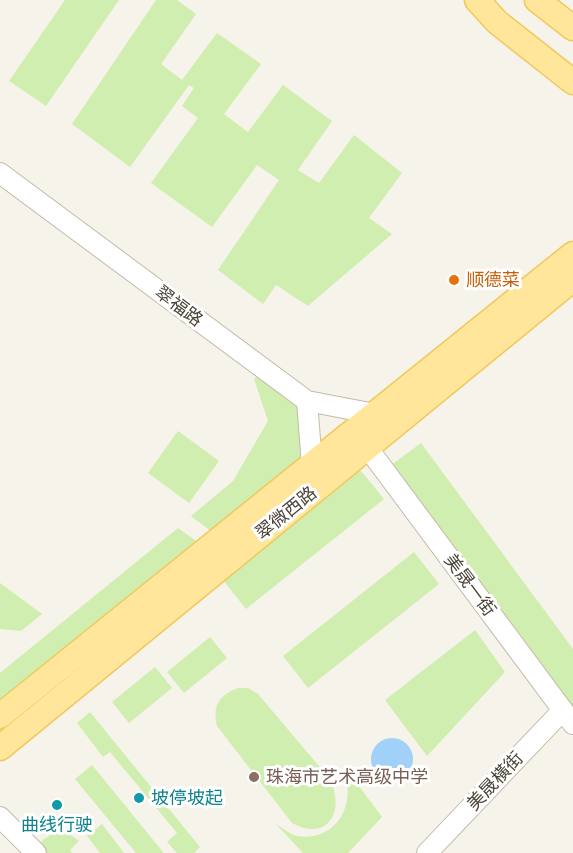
<svg xmlns="http://www.w3.org/2000/svg" width="573" height="853" font-family="Commissioner,'Noto Sans SC',sans-serif">
  <style>
    .green { fill: #cfeeaf }
    .water { fill: #a1d1f8 }
    .lines { fill: none; stroke-linecap: round; stroke-linejoin: round }
    .minor-casing { stroke: #c3bbab; stroke-width: 22 }
    .major-casing { stroke: #f0c95e; stroke-width: 27 }
    .minor { stroke: #fff; stroke-width: 20 }
    .major { stroke: #ffe69a; stroke-width: 24 }
    .food-dot { fill: #e8710a; stroke: #fff; stroke-width: 2 }
    .education-dot { fill: #8d6e63; stroke: #fff; stroke-width: 2 }
    .culture-dot { fill: #0f9aa8; stroke: #fff; stroke-width: 2 }
    .labels { text-anchor: middle; stroke-width: 6; stroke-linejoin: round; paint-order: stroke }
    .food-label { font-size: 18px; fill: #c56008; stroke: #fff; text-anchor: start }
    .street-label { font-size: 18px; fill: #4b4437; stroke: #fff }
    .education-label { font-size: 18px; fill: #785e54; stroke: #fff; text-anchor: start }
    .culture-label { font-size: 18px; fill: #0d838f; stroke: #fff; text-anchor: start }
  </style>
  <rect width="100%" height="100%" fill="#f6f3ea"/>
  <path class="green" d="M65,0H119L46,106L9,81Z
    M156,0H177L196,14L161,64L182,80L217,33L261,64L224,114L248,132L283,85L332,121L298,170L319,183L354,135L402,173L369,218L392,234L308,306L276,285L263,304L218,270L279,180L257,165L212,227L151,183L198,118L182,106L194,88L189,85L130,167L72,124Z
    M259,374L300,406L305,460L216,535L191,516L233,481L268,421L254,379Z
    M178,431L219,461L189,503L148,473Z
    M421,443L573,649V710L390,466Z
    M357,466L384,499L246,609L219,575Z
    M178,528L202,545L0,706V673Z
    M414,552L439,584L308,688L283,656Z
    M0,583L42,614L21,631L0,629Z
    M475,630L505,672L427,756L385,700Z
    M210,637L227,658L184,693L167,672Z
    M155,667L172,688L129,723L112,702Z
    M238,688H248L258,694L329,778C346,809 329,843 292,823L217,726C212,706 219,695 238,688Z
    M90,712L200,847L194,853H177L167,842L177,833L110,752L103,757L77,723Z
    M92,765L163,852V853H136L75,779Z
    M350,774L382,817L348,853H303L276,824C283,828 290,835 297,836C333,842 354,810 346,778Z
    M102,824L124,853H100L87,836Z
    M62,828L79,841L70,850L72,853H41L36,848L44,839Z"/>
  <path class="water" d="M371 759a21 21 0 1 1 42 0a21 21 0 1 1-42 0Z"/>
  <g class="lines">
    <g class="minor-casing">
      <path id="minor" d="M0,173L307,401L375,414
        M307,401L312,465
        M367,447L573,724
        M0,817L36,853
        M427,853L563,710"/>
    </g>
    <g class="major-casing">
      <path id="major" d="M477,0L497,22L573,82
        M537,0L573,28
        M0,716L573,254
        M0,748L573,279"/>
    </g>
    <use href="#minor" class="minor"/>
    <use href="#major" class="major"/>
  </g>
  <circle class="food-dot" cx="454" cy="280" r="6"/>
  <circle class="education-dot" cx="254" cy="777" r="6"/>
  <g class="culture-dot">
    <circle cx="139" cy="798" r="6"/>
    <circle cx="57" cy="805" r="6"/>
  </g>
  <g class="labels">
    <g class="food-label">
      <text x="466" y="286">顺德菜</text>
    </g>
    <g class="street-label">
      <text transform="translate(179 306) rotate(37)" y="6">翠福路</text>
      <text transform="translate(286 513) rotate(-39)" y="6">翠微西路</text>
      <text transform="translate(470 585) rotate(53)" y="6">美晟一街</text>
      <text transform="translate(495 781) rotate(-47)" y="6">美晟橫街</text>
    </g>
    <g class="education-label">
      <text x="266" y="783">珠海市艺术高级中学</text>
    </g>
    <g class="culture-label">
      <text x="151" y="804">坡停坡起</text>
      <text x="57" y="831" text-anchor="middle">曲线行驶</text>
    </g>
  </g>
</svg>
